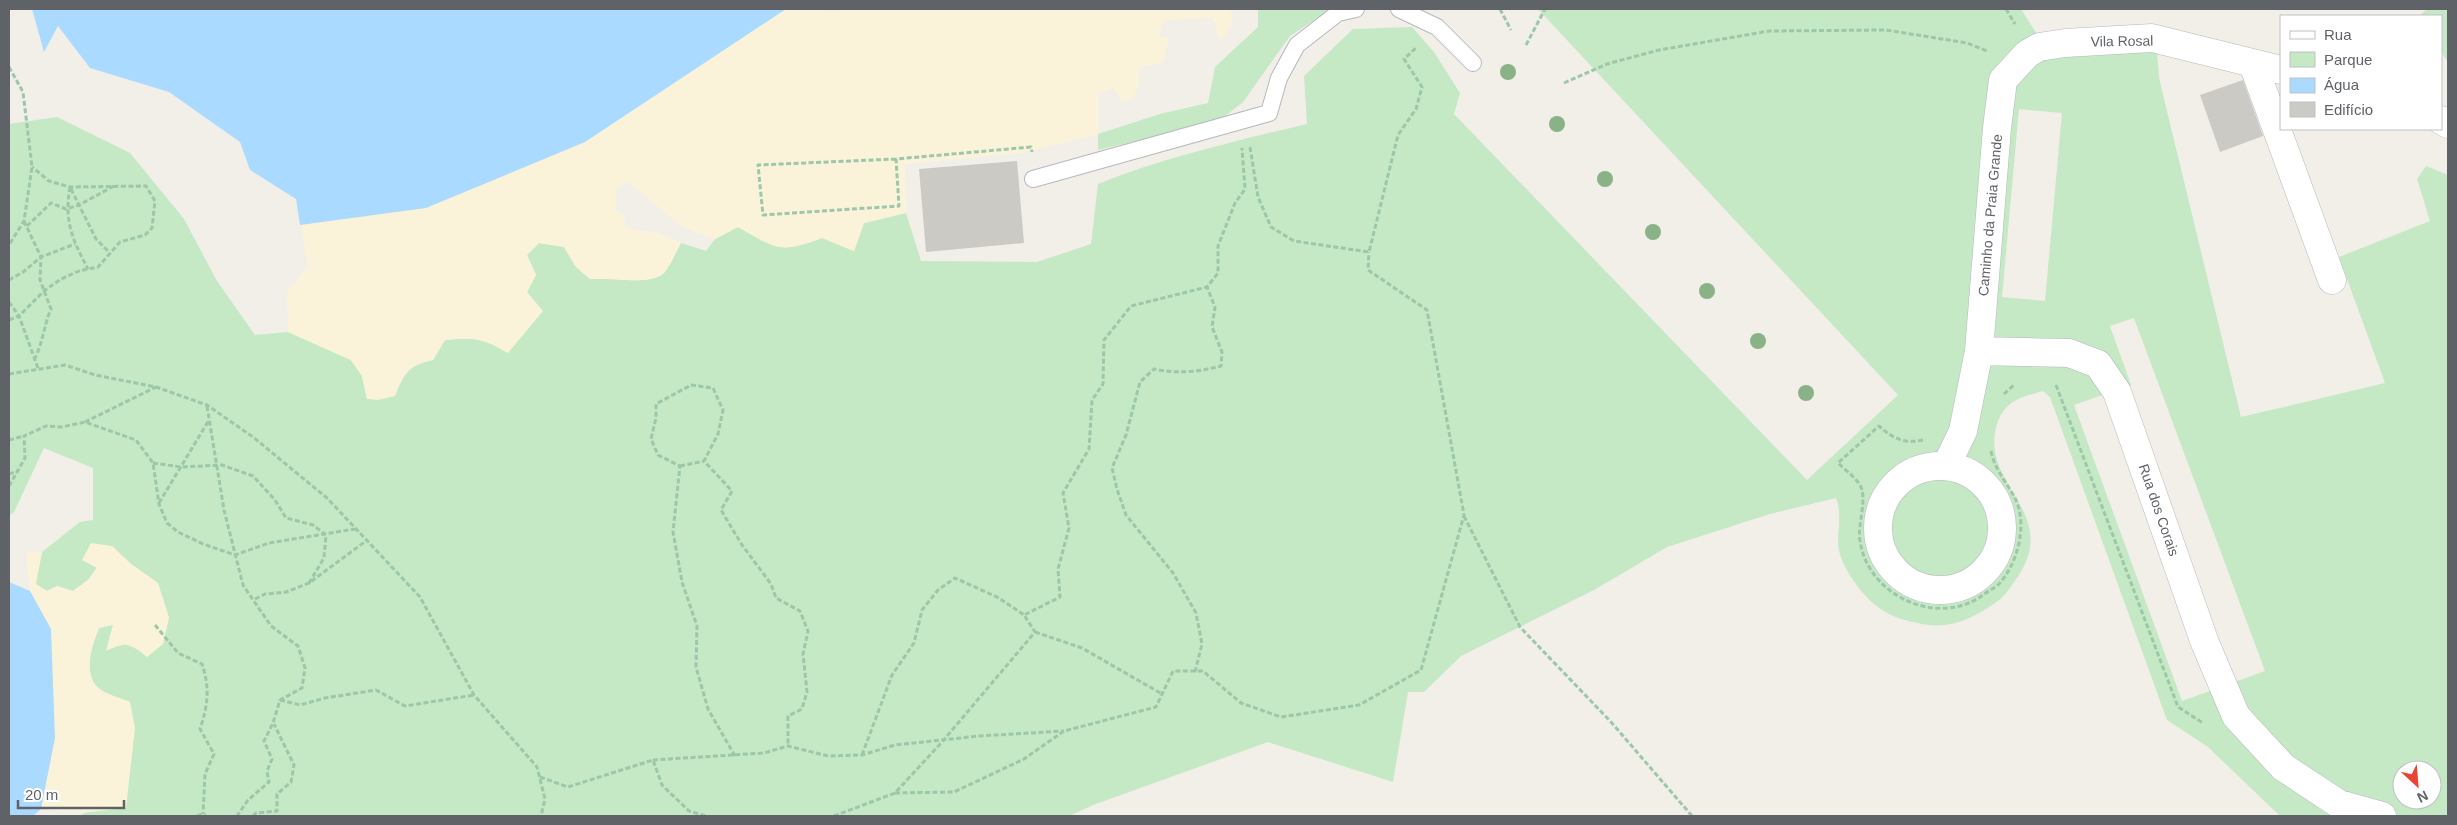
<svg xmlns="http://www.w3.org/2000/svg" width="2457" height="825" font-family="Helvetica,sans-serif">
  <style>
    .green { fill: #c5e8c5; fill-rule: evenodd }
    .sand { fill: #fbf3d9 }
    .water { fill: #aadaff }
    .building { fill: #cccac5 }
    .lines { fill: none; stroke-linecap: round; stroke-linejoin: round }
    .lane-casing { stroke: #b5b8bc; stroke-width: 18 }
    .street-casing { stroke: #b5b8bc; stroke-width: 29 }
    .path { stroke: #9cc7a9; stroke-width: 3; stroke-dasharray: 5 2.5; stroke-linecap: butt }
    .lane { stroke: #fff; stroke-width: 16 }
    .street { stroke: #fff; stroke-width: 28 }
    .tree { fill: #89b387 }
    .labels { text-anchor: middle; stroke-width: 5; stroke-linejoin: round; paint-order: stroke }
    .street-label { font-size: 14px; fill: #5f6368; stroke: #fff }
  </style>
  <rect width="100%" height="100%" fill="#f1efe8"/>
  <path class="green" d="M1258,9H1331L1290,36L1243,102L1219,121L1098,150V134L1160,114L1208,103L1215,67L1258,27Z
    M1538,9H2021L2036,33L2155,25L2159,78L2241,417L2385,383L2339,257L2430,221L2417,179L2426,166L2448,175V816H2280L2208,747L2167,720L2050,397L2043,391C2019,398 2003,401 1996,428C1982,486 2059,512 2019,575C2011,586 2006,596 1995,603C1975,617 1953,628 1929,625C1901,621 1881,614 1863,593C1852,580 1839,561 1838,543C1838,527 1842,513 1836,498L1770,514L1667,547L1594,590L1461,656L1424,692H1408L1393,782L1268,742L1093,805L1069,816H78L88,812L126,808L130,702C120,698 109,695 101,690C81,676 92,645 99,628L114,624L109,638C126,646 133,644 147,657L169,618L158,583L131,564L112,546L88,580L73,591L57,586L47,591L35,584L42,552L80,522L93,520V468L44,448L14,512L9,516V124L57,117L130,153L184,219L217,281L255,335L288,332L351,360L362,376L367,398L395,396C404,373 409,365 433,360L445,340C476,337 481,337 508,353L527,292L536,275L527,255L539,243L564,247L576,267L590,279H627L664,273L681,243L706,251L715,239L738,227C777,249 779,254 822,238L854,251L864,223L906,213L921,261L1037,262L1091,244L1098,184C1166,157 1236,141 1307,124L1304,76L1353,29L1412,27L1434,52L1460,93L1454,114L1807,480L1898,395ZM2019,109L2062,113L2045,301L2002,297ZM2134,318L2265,671L2182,701L2074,405L2131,385L2110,326ZM2402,770H2432V800H2402Z
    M2427,9H2448V62L2441,52V16H2419Z"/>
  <path class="sand" d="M614,9H817L833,11L835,9H1231L1232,24L1221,41L1212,18L1163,20L1159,36L1169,38L1163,63L1139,67L1138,87L1132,99L1121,101L1114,87L1098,94V134L1021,153L905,164L906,213L864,223L854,251L822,238C779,254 777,249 738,227L715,239L682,227L629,182L620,186L616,193V209L624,216L626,228L659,233L681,243C676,252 670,267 663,274C648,286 611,277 590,279L576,267L564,247L539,243L527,255L536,275L527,292L543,311L508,353C482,338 475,337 445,340L433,360C408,365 404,373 395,396L378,400L367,399L362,376L351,360L288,332L287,293L308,266L296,199L250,170Z
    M91,543L112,546L131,564L158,583L169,618L163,644L147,657C131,642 126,642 106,651L113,625L99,628C92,645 81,676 101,690C109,695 120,698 130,702L135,728L126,808L88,812L41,809L9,798V586L30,591L26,553L42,552L36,584L47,591L57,586L73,591L88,580L97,568L82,560Z"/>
  <path class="water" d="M32,9H786L585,142L426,208L300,225L296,199L250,170L240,142L169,92L90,68L58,26L44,52Z
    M9,582L30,591L51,629L55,738L41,809L33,816H9Z"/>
  <path class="building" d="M2243,80L2263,136L2220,152L2200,95Z
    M1017,161L1024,243L926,252L919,169Z"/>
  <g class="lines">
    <g class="lane-casing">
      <path id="lane" d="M1399,9L1437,27L1473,63
        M1033,179L1269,113L1279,78L1297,45L1338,13L1356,9"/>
    </g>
    <g class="street-casing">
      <path id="street" d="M2253,64L2332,280
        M2441,120L2448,124
        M1979,351L1997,128L2003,80L2027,54L2039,47L2065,43L2152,38L2281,70
        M1946,466L1963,431L1979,351L2069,353L2098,364L2117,392L2205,643L2236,716L2283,767L2339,804L2382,816
        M1878 528a62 62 0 1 1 124 0a62 62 0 1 1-124 0Z"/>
    </g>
    <path class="path" d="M1500,9L1511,30
      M2006,9L2015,24
      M1526,45L1545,9
      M9,67L23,92L32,167L24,221L9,245
      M1564,83L1607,64L1659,50L1769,31L1886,30L1967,43L1987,51
      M1250,147L1258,197L1271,227L1294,241L1369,252L1398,135L1416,109L1422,87L1404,59L1417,47
      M896,159L758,165L763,215L899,206L896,159L1031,147L1032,152
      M70,187C64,221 72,239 88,269
      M71,189L96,239L109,252
      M24,221L41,257L40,280L51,309C44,325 43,342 35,358
      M27,226L51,203L66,209L79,205L114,186
      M9,280L23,272L41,257L75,244
      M9,302L19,316L38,368
      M9,320L19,316L44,291L61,279L79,271L98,267L120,242L145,235L152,228L155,201L146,186L70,187L49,181L32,167
      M9,374L65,365L95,375L156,387L207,405L253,437L327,498L420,597L474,695L537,767L545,799L541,816
      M2056,385L2178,707L2203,723
      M2004,394L2014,385
      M207,406L224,510L243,585L271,626L298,646L305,668L302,688L280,700L273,723L264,741L272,759L267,771L269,782L248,800L237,816
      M85,422L156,387
      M9,440L24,436
      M1923,440C1904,444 1894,439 1879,426L1838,463C1845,470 1855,477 1860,485C1868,499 1857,525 1860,541C1868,596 1938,628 1983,595C1988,591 1995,588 1999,584C2018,563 2028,524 2015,498C2007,483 1994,468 1991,451
      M153,463L181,467L222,465L253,476L275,500L286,518L313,525L326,535L324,558L309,583
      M680,466L704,461
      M9,474L18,471
      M9,486L25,458L24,436L46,426L62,427L85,422L136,440L153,463L159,504L167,523L178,532L203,544L235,555L269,543L355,529
      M159,503L209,420
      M1464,516L1520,627L1611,722L1692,816
      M255,599L265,594L286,592L309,583L366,541
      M155,625L178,653L202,664C210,688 208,705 200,729L214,754L205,774L203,814
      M1035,632L1082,648L1162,694
      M1195,672L1202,644L1196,613L1173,573L1126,515L1117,489L1112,468L1126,435L1140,382L1154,369C1178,374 1197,372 1221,366L1222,352L1212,327L1215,307L1207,287
      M280,700L300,705L325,698L376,690L405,706L474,695
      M862,755L892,675L914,643L922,610L938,590L955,578L999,598L1024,615
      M735,756L708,709L696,667L697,626L682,582L673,532L680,466L658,455L651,439L656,418V404L691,385L713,388L723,410L718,434L704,461L732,491L721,510L742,545L771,584L776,598L800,611L808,631L803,654L807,692L802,709L788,716V746
      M653,760L764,753L788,746L828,756L862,755L895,745L979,736L1064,731
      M540,777L568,787L653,760L662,785L689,811L706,816
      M895,793L954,792L1024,759L1064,731L1156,707L1173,671H1203L1241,703L1281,717L1359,705L1421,670L1464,515L1427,310L1368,270L1369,252
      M197,816L203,814L206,816
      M253,816L256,813L277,811V794L291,782L294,765L274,724
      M834,816L895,793L942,742L1035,632L1024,615L1060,597L1058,569L1069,528L1063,493L1089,449L1092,400L1103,384L1104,340L1131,306L1207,287L1218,273V246L1235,203L1245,189L1242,148"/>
    <use href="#lane" class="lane"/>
    <use href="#street" class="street"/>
  </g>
  <g class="tree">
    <circle cx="1508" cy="72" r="8"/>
    <circle cx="1557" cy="124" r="8"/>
    <circle cx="1605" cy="179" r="8"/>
    <circle cx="1653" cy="232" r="8"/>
    <circle cx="1707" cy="291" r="8"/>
    <circle cx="1758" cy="341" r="8"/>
    <circle cx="1806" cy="393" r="8"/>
  </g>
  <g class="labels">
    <g class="street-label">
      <text transform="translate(2122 41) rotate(-1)" y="5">Vila Rosal</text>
      <text transform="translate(1990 215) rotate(-85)" y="5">Caminho da Praia Grande</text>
      <text transform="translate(2159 510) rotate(71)" y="5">Rua dos Corais</text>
    </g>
  </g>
  <rect width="2457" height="825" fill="none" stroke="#5f6368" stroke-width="20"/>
  <rect x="2280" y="15" width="162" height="115" fill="#ffffff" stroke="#bfc1c3"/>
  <rect x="2290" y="31" width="25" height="8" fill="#ffffff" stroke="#bfc1c3"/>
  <text x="2324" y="40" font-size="15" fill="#5f6368">Rua</text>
  <rect x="2290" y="52" width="25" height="15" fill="#c5e8c5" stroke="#bfc1c3"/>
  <text x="2324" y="65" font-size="15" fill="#5f6368">Parque</text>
  <rect x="2290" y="78" width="25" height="15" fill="#aadaff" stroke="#bfc1c3"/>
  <text x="2324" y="90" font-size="15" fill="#5f6368">Água</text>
  <rect x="2290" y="102" width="25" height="15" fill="#cccac5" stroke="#bfc1c3"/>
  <text x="2324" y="115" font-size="15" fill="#5f6368">Edifício</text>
  <g transform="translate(2417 785) rotate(154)"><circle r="24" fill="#ffffff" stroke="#bfc1c3"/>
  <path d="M0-4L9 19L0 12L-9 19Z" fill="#ea4335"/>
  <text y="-8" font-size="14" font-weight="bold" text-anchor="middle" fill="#5f6368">N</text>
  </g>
  <path d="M18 800v8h106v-8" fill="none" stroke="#5f6368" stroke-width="2.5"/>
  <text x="25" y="800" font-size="15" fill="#5f6368" stroke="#ffffff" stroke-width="4" paint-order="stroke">20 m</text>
</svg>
